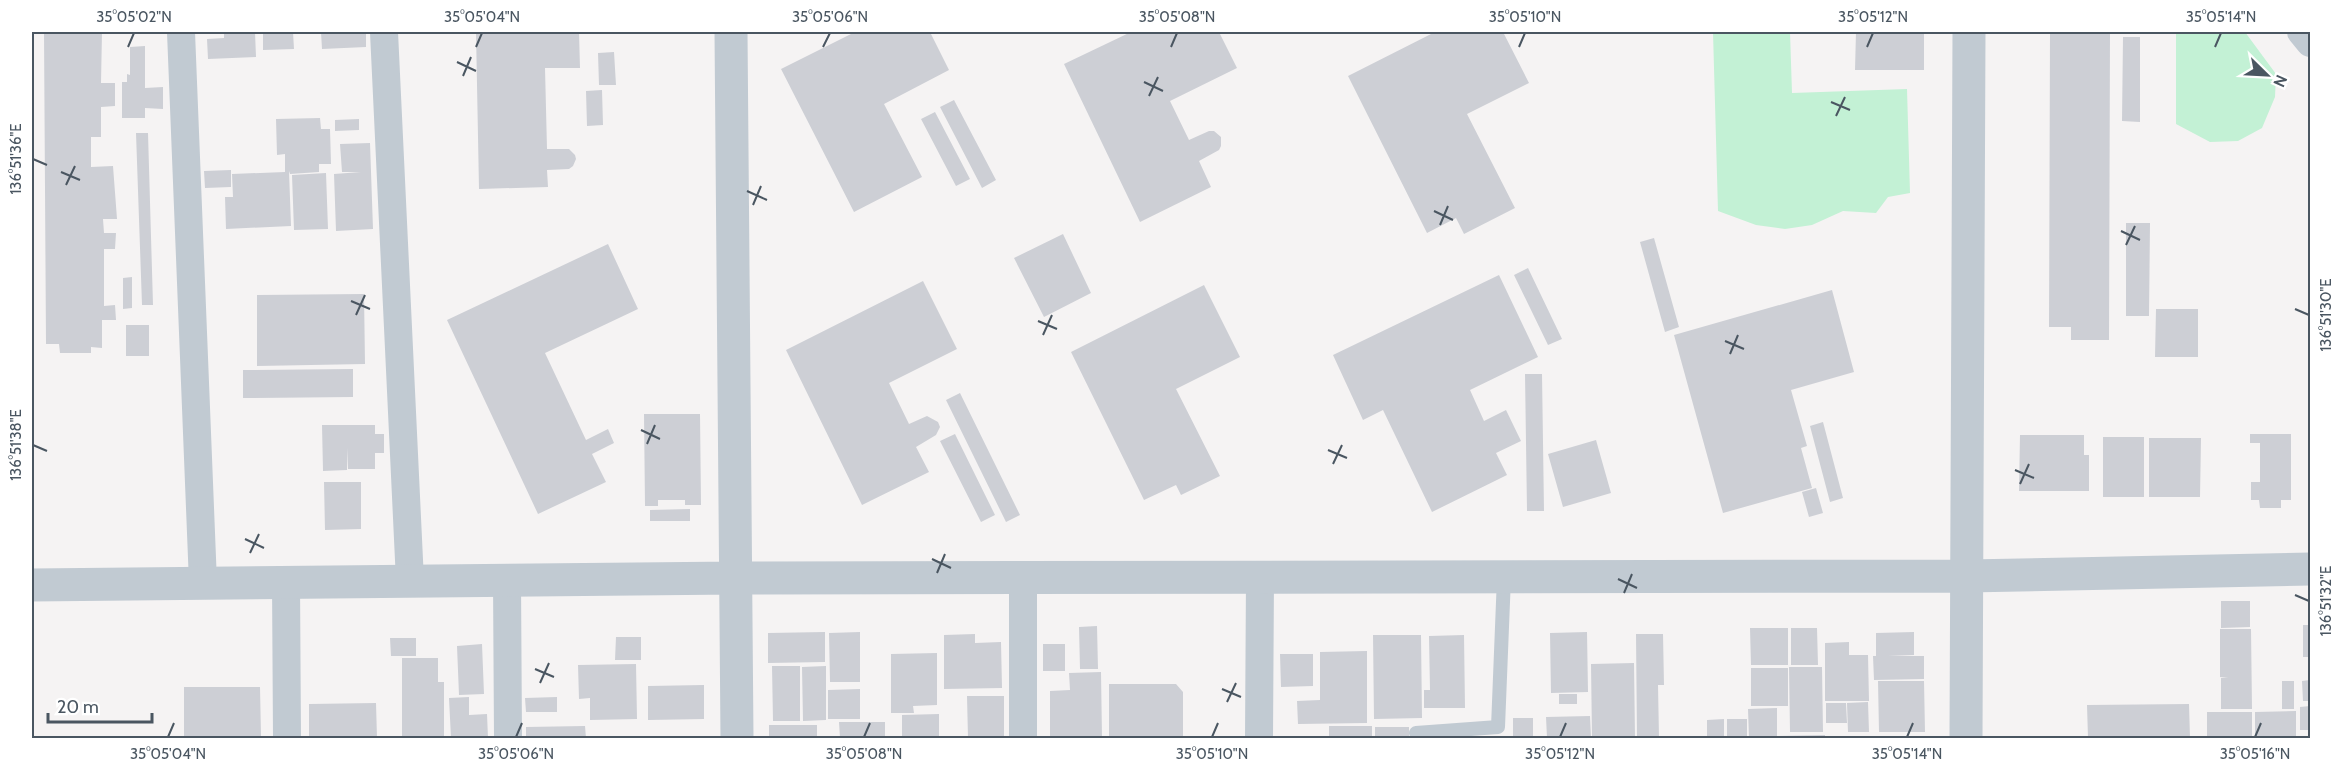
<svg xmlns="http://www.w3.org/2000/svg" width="2342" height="770" font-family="Cabin,sans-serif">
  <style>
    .green { fill: #c3f1d5 }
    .building { fill: #cdcfd5 }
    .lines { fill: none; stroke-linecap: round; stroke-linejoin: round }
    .service { stroke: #c1cad2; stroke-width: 14 }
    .minor { stroke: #c1cad2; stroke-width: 28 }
    .tertiary { stroke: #c1cad2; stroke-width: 33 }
    .ticks { fill: none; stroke: #4a5661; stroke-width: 2 }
    .neatline { fill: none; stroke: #4a5661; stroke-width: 2 }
    .ticks-label { font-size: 15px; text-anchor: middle; fill: #4a5661 }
  </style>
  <rect width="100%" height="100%" fill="#f5f3f3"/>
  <path class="green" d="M1713,32H1790L1792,93L1907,89L1910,193L1888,197L1876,213L1843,211L1812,225L1785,229L1756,225L1718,211Z
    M2176,32H2245L2276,74L2275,97L2262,128L2238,141L2210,142L2176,124Z"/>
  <path class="building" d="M44,32H102L101,83H115V106L101,107V137H91V167L113,166L117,219H103L104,233H116L115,249H104V306L115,305L116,320H102V348L91,347V353H60L59,344H46Z
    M224,32H255L256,57L208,59L207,39L224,38Z
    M263,32H293L294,49L263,50Z
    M321,32H366V47L322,49Z
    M476,32H579L580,68H545L547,149H569L575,155L576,159L573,166L569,169L547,170L548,187L479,189Z
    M855,32H930L949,70L884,104L922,177L854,212L781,69Z
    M1131,32H1219L1237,68L1170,101L1189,140L1209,131H1214L1221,137V146L1219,150L1199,161L1211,187L1140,222L1064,64Z
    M1435,32H1503L1529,83L1467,114L1515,208L1464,234L1456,218L1427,233L1348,76Z
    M1856,32H1924V70H1855Z
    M2050,32H2110L2109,340H2071V327H2049Z
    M2123,37H2140V122L2122,121Z
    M145,46V88L163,87V109L145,108V118H122V82H127V74L130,75V47Z
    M614,52L616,85H599L598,53Z
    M602,90L603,125L587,126L586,91Z
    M954,100L996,180L982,188L940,107Z
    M935,112L970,179L956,186L921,119Z
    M320,118L321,129H330L331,164H319V172L290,174L289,171L291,226L226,229L225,197H233L232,174L285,172V154L277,155L276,119Z
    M359,119V130L335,131V120Z
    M136,133H148L153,305H142Z
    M370,143L373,229L336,231L334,174L361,172H342L340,144Z
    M231,170V187L205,188L204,171Z
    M326,173L328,229L294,230L292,175Z
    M2126,223H2150L2149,316H2126Z
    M1063,234L1091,293L1044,317L1014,258Z
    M1654,238L1679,327L1665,332L1640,242Z
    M608,244L638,309L545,353L586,440L608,429L614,443L592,454L606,482L538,514L447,320Z
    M1528,268L1562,339L1548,345L1514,275Z
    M1499,275L1538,357L1470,390L1484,421L1506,410L1521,441L1496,453L1507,475L1432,512L1383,410L1363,420L1333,355Z
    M132,277V308L123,309V278Z
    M923,281L957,349L889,383L909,424L927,416L938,422L940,427L936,435L916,447L929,472L862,505L786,350Z
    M1204,285L1240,357L1176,389L1220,476L1181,495L1176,485L1144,500L1071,352Z
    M1832,290L1854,372L1791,390L1807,446L1801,448L1812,488L1723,513L1674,335Z
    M364,294L365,364L257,366V295Z
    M2156,309H2198V357H2155Z
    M126,325H149V356H126Z
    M353,369V397L243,398V370Z
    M1525,374H1542L1544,511H1527Z
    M960,393L1020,515L1006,522L946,400Z
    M644,414H700L701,505H685V500H658V506H645Z
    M1823,422L1843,498L1830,502L1810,426Z
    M322,425H375V434H384V453H375V469H348L347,448V470L323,471Z
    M955,434L995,515L981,522L940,441Z
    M2250,434H2291V500H2281V508H2260L2259,500H2251V482H2260V443H2250Z
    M2020,435H2084V455H2089V491H2019Z
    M2103,437H2144V497H2103Z
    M2149,438H2201L2200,497H2149Z
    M1596,440L1611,493L1563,507L1548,454Z
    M324,482H361V529L325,530Z
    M1816,488L1823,513L1809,517L1802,492Z
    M690,509V521H650V510Z
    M2221,601H2250V627L2221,628Z
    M2303,625H2310V657H2303Z
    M1097,626L1098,669H1080L1079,627Z
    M1750,628H1788V665H1751Z
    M1791,628H1817L1818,665H1791Z
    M2220,629H2251L2252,709H2221V678H2228L2220,677Z
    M825,632V662L768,663V633Z
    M860,632V682H830L829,633Z
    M1587,632L1588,692L1551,693L1550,633Z
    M1914,632V655L1888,656H1924V679L1874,680L1873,656H1876V633Z
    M975,634V643L1001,642L1002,688L944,689V635Z
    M1636,634H1663L1664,685H1658L1659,738H1637Z
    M1373,635H1421L1422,718L1374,719Z
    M1464,635L1465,708H1424V690H1430L1429,636Z
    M616,637H641V660H615Z
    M390,638H416V656H391Z
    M1849,642V655H1868L1869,701H1825V643Z
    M482,644L484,694L459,695L457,646Z
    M1043,644H1065V671H1043Z
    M1367,651V723L1298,724L1297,701L1320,700V652Z
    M937,653V705L913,706L914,713H891V654Z
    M1280,654H1313V686L1281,687Z
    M402,658H438V682H444V738H402Z
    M1634,663L1635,738H1592L1591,664Z
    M636,664L637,719L590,720V698L579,699L578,665Z
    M772,666H800V721H773Z
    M826,666V720L803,721L802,667Z
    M1789,667H1822L1823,732H1790Z
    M1751,668H1788V706H1751Z
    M1101,672L1102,738H1050V691L1070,690L1069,673Z
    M2310,680V701H2303L2302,681Z
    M1878,681H1924L1925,732H1879Z
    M2282,681H2294V709H2282Z
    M1109,684H1176L1183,692V738H1109Z
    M704,685V719L648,720V686Z
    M184,687H260L261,736L184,737Z
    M860,689V719H828V690Z
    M1559,694H1577V704H1559Z
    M967,696H1004V738H968Z
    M469,697V715L487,714L488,738H451L449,698Z
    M557,697V712H526L525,698Z
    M1868,702L1869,732H1848L1847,703Z
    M376,703L377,738H309V704Z
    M1826,703H1846L1847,723H1826Z
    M2189,704L2190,738H2088L2087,705Z
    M2310,706V730H2300V707Z
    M1777,708V738H1749L1748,709Z
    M2296,711V738H2255V712Z
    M2207,712H2252V738H2207Z
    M939,714V738H902V715Z
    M1590,716L1591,738H1547L1546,717Z
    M1513,718H1533V738H1513Z
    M1724,719V738H1707V720Z
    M1727,719H1747V738H1727Z
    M839,722H885V738H840Z
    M769,725H817V738H769Z
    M585,726L586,738H526V727Z
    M1329,726H1372V738H1329Z
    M1375,727H1409V738H1375Z
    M1825,735V738H1778V736Z"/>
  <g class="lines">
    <path class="service" d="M1416,733L1498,727L1504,577"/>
    <path class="minor" d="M181,32L203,583
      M384,32L410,581
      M2301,32L2310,43
      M507,580L508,738
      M286,582L287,738
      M1023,738V578
      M1259,738L1260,577"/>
    <path class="tertiary" d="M731,32L737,738
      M32,585L736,578L1967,576L2310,569
      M1966,738L1969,32"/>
  </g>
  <path class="ticks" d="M128,47L134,33M476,47L482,33M823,47L830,33M1171,47L1177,33M1519,47L1525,33M1867,47L1873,33M2215,47L2221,33M457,62L476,71M463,76L471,57M1144,82L1163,91M1149,96L1158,77M1831,102L1850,110M1836,116L1845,97M33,159L47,165M61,172L80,180M66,185L75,166M747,191L767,200M753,205L761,186M1434,211L1453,220M1440,225L1448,206M2121,231L2140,240M2126,245L2135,226M351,301L370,309M2295,309L2309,315M356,315L365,295M1038,321L1057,329M1043,335L1052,315M1725,341L1744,349M1730,354L1738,335M641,430L660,439M647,444L655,425M33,445L47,451M1328,450L1347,458M1333,464L1342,445M2015,470L2034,478M2020,484L2029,464M245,539L264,548M250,553L259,534M932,559L951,568M937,573L945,554M1618,579L1637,588M1624,593L1632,574M2295,595L2309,601M535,669L554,677M540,683L549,663M1222,689L1241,697M1227,702L1236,683M168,737L174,723M516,737L522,723M864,737L870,723M1212,737L1218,723M1560,737L1566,723M1907,737L1913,723M2255,737L2261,723"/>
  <rect width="2342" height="770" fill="none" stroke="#ffffff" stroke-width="66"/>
  <g transform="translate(2267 75) rotate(114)" stroke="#ffffff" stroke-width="4.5" paint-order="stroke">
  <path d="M0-4.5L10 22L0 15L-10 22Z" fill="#4a5661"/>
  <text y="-9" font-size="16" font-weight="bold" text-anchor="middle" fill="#4a5661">N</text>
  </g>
  <path d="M48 713v9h104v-9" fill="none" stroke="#4a5661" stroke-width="3"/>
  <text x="57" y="713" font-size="18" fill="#4a5661" stroke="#ffffff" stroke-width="4.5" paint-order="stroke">20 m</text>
  <rect x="33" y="33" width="2276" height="704" class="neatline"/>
  <g class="ticks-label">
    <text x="134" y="22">35°05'02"N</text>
    <text x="482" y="22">35°05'04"N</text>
    <text x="830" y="22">35°05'06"N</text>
    <text x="1177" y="22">35°05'08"N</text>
    <text x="1525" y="22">35°05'10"N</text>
    <text x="1873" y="22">35°05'12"N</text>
    <text x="2221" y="22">35°05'14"N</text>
    <text transform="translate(16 159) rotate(-90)" y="5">136°51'36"E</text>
    <text transform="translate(2326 315) rotate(-90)" y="5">136°51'30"E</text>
    <text transform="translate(16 445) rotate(-90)" y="5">136°51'38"E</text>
    <text transform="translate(2326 601) rotate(-90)" y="5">136°51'32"E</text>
    <text x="168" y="759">35°05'04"N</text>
    <text x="516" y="759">35°05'06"N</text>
    <text x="864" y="759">35°05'08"N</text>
    <text x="1212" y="759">35°05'10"N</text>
    <text x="1560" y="759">35°05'12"N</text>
    <text x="1907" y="759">35°05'14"N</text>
    <text x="2255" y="759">35°05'16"N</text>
  </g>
</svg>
